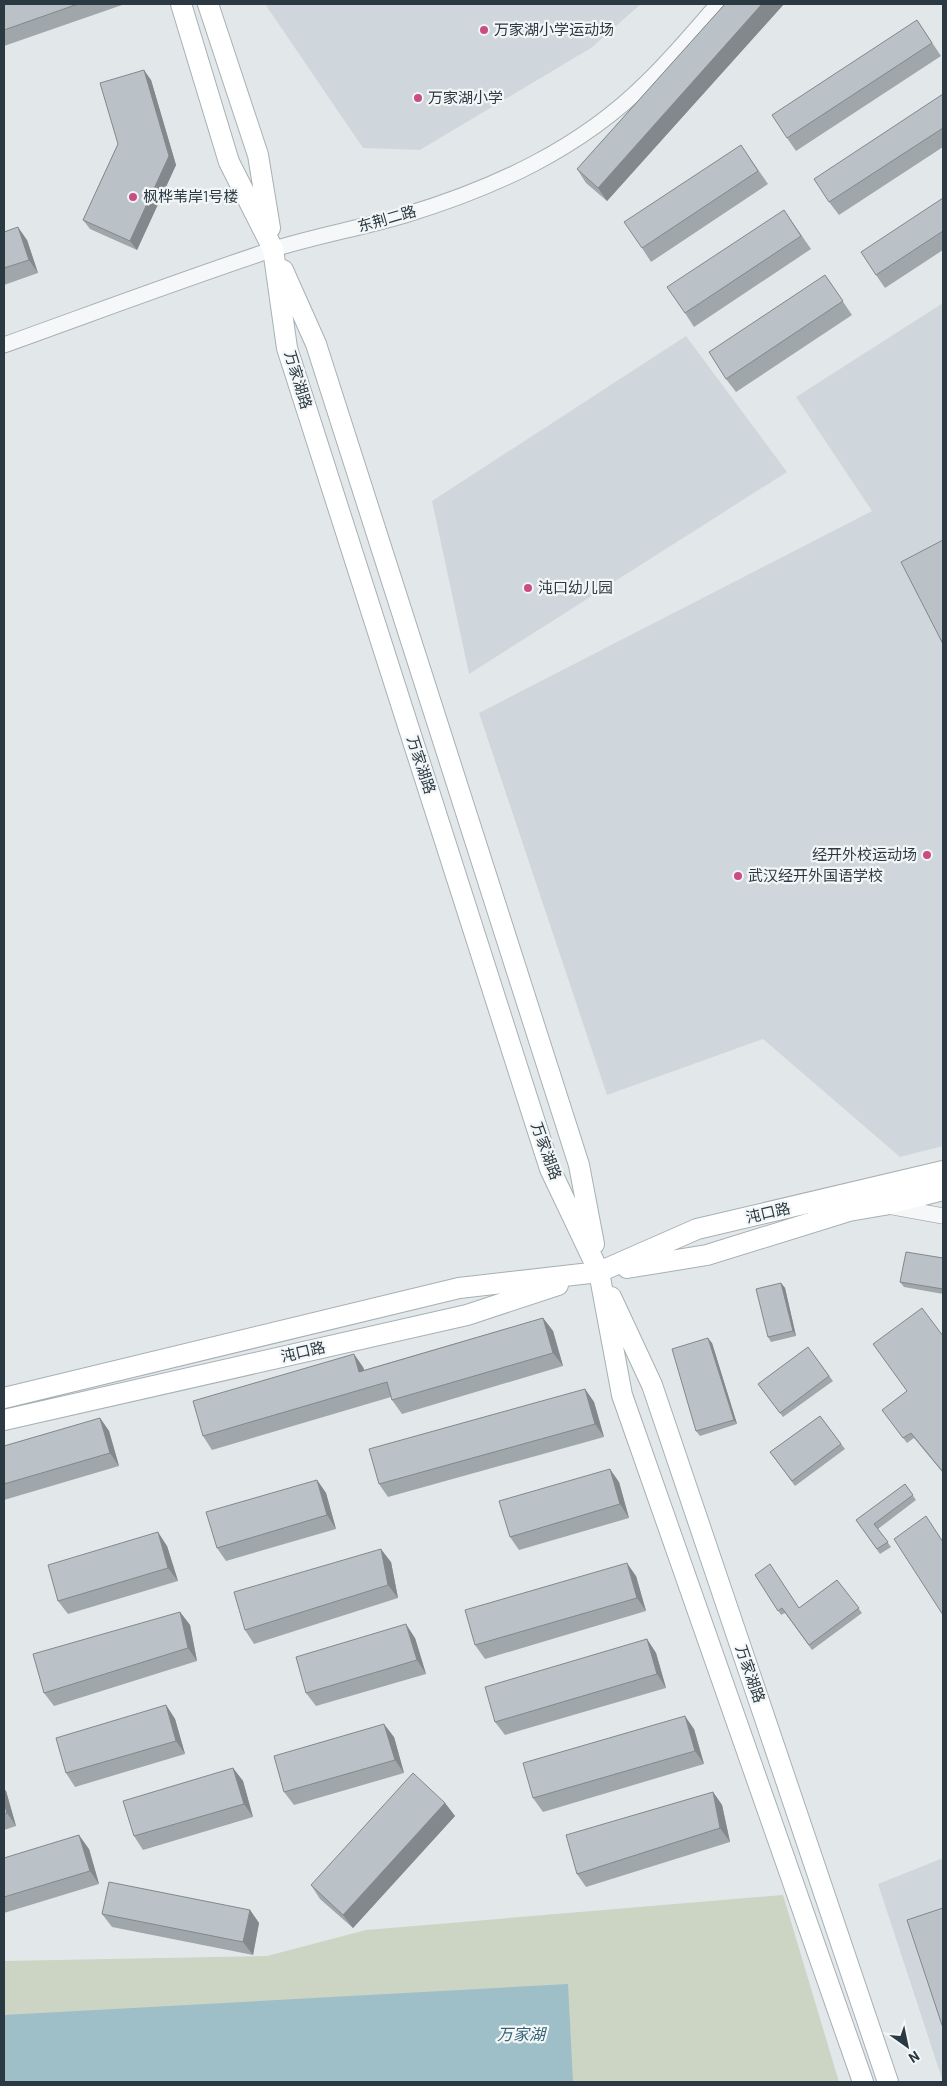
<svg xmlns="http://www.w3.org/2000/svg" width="947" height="2086" font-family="Barlow,'Noto Sans SC',sans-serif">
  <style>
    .built { fill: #d0d7dc }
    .green { fill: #ccd4c4 }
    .water { fill: #9fbfc8 }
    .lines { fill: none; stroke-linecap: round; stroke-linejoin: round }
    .street-casing { stroke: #a7b0b4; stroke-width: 17 }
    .secondary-casing { stroke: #a7b0b4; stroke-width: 22 }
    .street { stroke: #f5f7f8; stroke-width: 15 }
    .secondary { stroke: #fff; stroke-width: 20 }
    .wall { fill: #a0a7ab }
    .shaded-wall { fill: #82888b }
    .building { fill: #bac2c7; stroke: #82888b }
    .poi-dot { fill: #c94d82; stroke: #f2f6f7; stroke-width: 2 }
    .labels { text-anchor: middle; stroke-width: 4.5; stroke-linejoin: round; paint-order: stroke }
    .poi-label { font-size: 15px; fill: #2b3942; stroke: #f2f6f7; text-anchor: start }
    .street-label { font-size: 15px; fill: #2b3942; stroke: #f2f6f7 }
    .water-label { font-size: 16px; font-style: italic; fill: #366374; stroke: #f2f6f7 }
  </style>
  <rect width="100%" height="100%" fill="#e2e8ea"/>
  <path class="built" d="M265,4H641L591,48L420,150L363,148Z
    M943,303V1146L900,1157L763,1039L607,1095L479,713L872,511L796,397Z
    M686,336L787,472L469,674L432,501Z
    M943,1858V2082L878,1884Z"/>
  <path class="green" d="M783,1895L839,2082H4V1961L267,1956L366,1930Z"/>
  <path class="water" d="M568,1984L573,2082H4V2015Z"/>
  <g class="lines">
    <g class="street-casing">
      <path id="street" d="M4,345C93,313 181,280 271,250C315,236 361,228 405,215C494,188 580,149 647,82C672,58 695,30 718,4
        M888,1206L943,1216"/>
    </g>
    <g class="secondary-casing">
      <path id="secondary" d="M181,4L229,162L273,249L287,348L550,1169L599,1272L622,1395L863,2082
        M208,4L258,155L270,228
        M283,270L316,344L579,1165L594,1244
        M627,1268L707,1255L849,1211L884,1205L943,1190
        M611,1297L652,1385L888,2082
        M4,1398L459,1288L599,1272L697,1229L943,1171
        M4,1420L467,1315L558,1285"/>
    </g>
    <use href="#street" class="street"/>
    <use href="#secondary" class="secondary"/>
  </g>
  <path class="wall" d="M4,4H125L4,46Z
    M725,4H784L607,201L586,183L577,169Z
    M917,20L941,56L796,151L787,138Z
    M151,80L176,165L137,250L90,229L83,220L118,144Z
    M943,94V147L839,215L829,202Z
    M741,145L768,184L651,262L642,248Z
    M943,198V250L885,288L876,275Z
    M784,210L811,249L694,327L685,313Z
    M4,232L27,240L38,273L4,285Z
    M825,275L852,315L736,392L726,379Z
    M943,1258V1294L904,1287L900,1282Z
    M781,1283L785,1288L796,1336L771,1342L768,1337Z
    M543,1318L553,1331L563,1366L402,1414L392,1400L391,1397L212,1450L203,1436L363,1367L364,1370Z
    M943,1336V1473L914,1438L907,1443L882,1410L907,1391Z
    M712,1343L737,1424L700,1436L696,1431Z
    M808,1347L833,1381L783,1417L758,1384Z
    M585,1389L594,1402L604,1437L388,1497L379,1484Z
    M820,1416L845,1449L795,1486L770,1452Z
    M100,1418L109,1431L119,1466L4,1500V1446Z
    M317,1480L326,1493L336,1529L226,1561L217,1548Z
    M619,1482L629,1518L519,1550L510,1537Z
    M905,1484L916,1500L878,1529L891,1547L880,1554L856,1520Z
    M167,1546L178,1581L68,1614L58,1601Z
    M391,1562L398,1598L254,1644L245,1630Z
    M755,1575L799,1608L837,1580L862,1613L812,1650L785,1613L781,1615Z
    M636,1576L646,1611L485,1659L475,1645Z
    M180,1612L190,1625L197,1661L54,1706L44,1693Z
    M415,1638L426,1674L316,1706L306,1693Z
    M647,1639L656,1653L666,1688L505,1735L495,1722Z
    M166,1705L175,1719L185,1754L75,1787L66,1773Z
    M694,1729L704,1764L543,1812L533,1798Z
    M394,1737L404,1773L294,1805L284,1792Z
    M233,1768L243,1781L253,1817L143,1850L134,1836Z
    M4,1789L6,1791L16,1826L4,1830Z
    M713,1792L722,1805L730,1842L586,1887L577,1874Z
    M445,1803L455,1816L353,1928L320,1899L311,1885Z
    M89,1849L99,1884L4,1913V1858Z
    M250,1910L259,1923L253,1955L112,1927L102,1914Z"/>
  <path class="shaded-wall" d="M762,4H784L607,201L598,188Z
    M144,70L151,80L176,165L137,250L130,241Z
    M18,227L27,240L38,273L29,260Z
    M781,1283L785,1288L796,1336L793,1331Z
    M543,1318L553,1331L563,1366L553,1353Z
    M708,1338L712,1343L737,1424L734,1420Z
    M354,1354L363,1367L369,1385L359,1372Z
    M585,1389L594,1402L604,1437L595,1424Z
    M100,1418L109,1431L119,1466L110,1453Z
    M610,1469L619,1482L629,1518L620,1504Z
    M317,1480L326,1493L336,1529L327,1515Z
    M158,1532L167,1546L178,1581L168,1568Z
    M381,1549L391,1562L398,1598L388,1585Z
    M627,1563L636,1576L646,1611L637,1598Z
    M180,1612L190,1625L197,1661L188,1648Z
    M406,1624L415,1638L426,1674L417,1660Z
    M647,1639L656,1653L666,1688L657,1674Z
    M166,1705L175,1719L185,1754L176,1741Z
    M685,1716L694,1729L704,1764L695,1751Z
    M384,1724L394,1737L404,1773L395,1760Z
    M233,1768L243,1781L253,1817L244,1804Z
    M4,1789L6,1791L16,1826L7,1813L4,1803Z
    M713,1792L722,1805L730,1842L720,1828Z
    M445,1803L455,1816L353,1928L343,1915Z
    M79,1835L89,1849L99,1884L90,1871Z
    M250,1910L259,1923L253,1955L243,1942Z"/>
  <path class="building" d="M4,4H78L4,30Z
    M725,4H762L598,188L577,169Z
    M917,20L932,43L787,138L772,115Z
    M144,70L169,156L130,241L83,220L118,144L100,83Z
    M943,94V128L829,202L814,179Z
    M741,145L758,171L642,248L624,222Z
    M943,198V231L876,275L861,252Z
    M784,210L801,236L685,313L667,287Z
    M18,227L29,260L4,268V232Z
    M825,275L843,301L726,379L709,352Z
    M943,540V644L901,562Z
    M906,1252L943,1258V1289L900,1282Z
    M781,1283L793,1331L768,1337L756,1289Z
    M922,1308L943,1336V1472L911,1433L903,1438L882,1410L907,1391L873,1344Z
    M543,1318L553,1353L392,1400L387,1382L203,1436L193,1401L354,1354L359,1372Z
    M708,1338L734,1420L696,1431L672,1349Z
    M808,1347L829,1376L780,1413L758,1384Z
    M585,1389L595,1424L379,1484L369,1449Z
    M820,1416L841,1444L792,1481L770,1452Z
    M100,1418L110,1453L4,1484V1446Z
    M610,1469L620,1504L510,1537L499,1501Z
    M317,1480L327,1515L217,1548L206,1512Z
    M905,1484L913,1495L874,1524L888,1542L877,1549L856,1520Z
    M926,1516L943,1542V1615L894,1539Z
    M158,1532L168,1568L58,1601L48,1565Z
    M381,1549L388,1585L245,1630L234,1592Z
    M627,1563L637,1598L475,1645L465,1610Z
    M770,1564L799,1608L837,1580L859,1608L809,1645L782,1608L778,1611L755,1575Z
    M180,1612L188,1648L44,1693L33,1654Z
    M406,1624L417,1660L306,1693L296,1657Z
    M647,1639L657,1674L495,1722L485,1687Z
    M166,1705L176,1741L66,1773L56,1738Z
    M685,1716L695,1751L533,1798L523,1763Z
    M384,1724L395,1760L284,1792L274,1756Z
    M233,1768L244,1804L134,1836L123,1801Z
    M413,1773L445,1803L343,1915L311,1885Z
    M713,1792L720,1828L577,1874L566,1835Z
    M4,1803L7,1813L4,1814Z
    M79,1835L90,1871L4,1897V1858Z
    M109,1882L250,1910L243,1942L102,1914Z
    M943,1908V2028L907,1920Z"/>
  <g class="poi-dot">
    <circle cx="484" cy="30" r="5"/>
    <circle cx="418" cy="98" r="5"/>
    <circle cx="133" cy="197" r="5"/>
    <circle cx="528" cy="588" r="5"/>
    <circle cx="927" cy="855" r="5"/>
    <circle cx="738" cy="876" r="5"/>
  </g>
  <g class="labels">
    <g class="poi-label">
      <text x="494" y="35">万家湖小学运动场</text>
      <text x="428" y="103">万家湖小学</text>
      <text x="143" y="202">枫桦苇岸1号楼</text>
      <text x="538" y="593">沌口幼儿园</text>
      <text x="917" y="860" text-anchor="end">经开外校运动场</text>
      <text x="748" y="881">武汉经开外国语学校</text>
    </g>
    <g class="street-label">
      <text transform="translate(387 219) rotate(-16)" y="5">东荆二路</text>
      <text transform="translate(298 380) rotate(73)" y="5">万家湖路</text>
      <text transform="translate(421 765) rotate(72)" y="5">万家湖路</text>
      <text transform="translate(546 1151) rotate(70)" y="5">万家湖路</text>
      <text transform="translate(768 1213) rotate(-13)" y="5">沌口路</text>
      <text transform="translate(303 1352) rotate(-13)" y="5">沌口路</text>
      <text transform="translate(750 1674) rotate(71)" y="5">万家湖路</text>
    </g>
    <g class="water-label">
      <text x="521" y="2040">万家湖</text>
    </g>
  </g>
  <rect width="947" height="2086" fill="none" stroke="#2b3942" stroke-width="10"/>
  <g transform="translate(907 2046) rotate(147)" stroke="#f2f6f7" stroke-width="4" paint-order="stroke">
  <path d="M0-4L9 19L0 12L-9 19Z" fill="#2b3942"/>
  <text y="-8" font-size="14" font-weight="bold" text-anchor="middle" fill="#2b3942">N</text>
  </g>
</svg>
